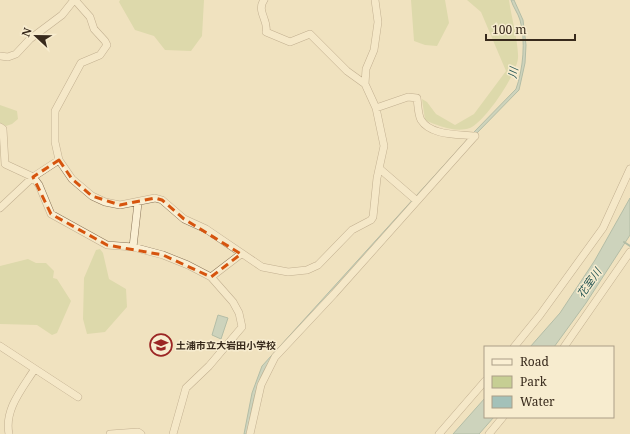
<svg xmlns="http://www.w3.org/2000/svg" width="630" height="434" font-family="'Noto Serif','Noto Sans JP',serif">
  <style>
    .green { fill: #c6ce93 }
    .water { fill: #a3c1b9; stroke: #699087 }
    .lines { fill: none; stroke-linecap: round; stroke-linejoin: round }
    .stream { stroke: #699087; stroke-width: 2 }
    .minor-casing { stroke: #897357; stroke-width: 8 }
    .minor { stroke: #faefd3; stroke-width: 7 }
    .marked { fill: none; stroke: #d6540e; stroke-width: 3; stroke-dasharray: 8 5; stroke-linejoin: round }
    .labels { text-anchor: middle; stroke-width: 3; stroke-linejoin: round; paint-order: stroke }
    .poi-label { font-size: 10px; font-weight: bold; fill: #382a1c; stroke: #f7eccf; text-anchor: start }
    .water-label { font-size: 11px; font-style: italic; fill: #2a5957; stroke: #f7eccf }
  </style>
  <rect width="100%" height="100%" fill="#f0e2bf"/>
  <path class="green" d="M120,0H204L202,36L191,51L165,50L154,36L135,30L119,2Z
    M411,0H445L449,23L437,46L425,45L414,41Z
    M467,0H509C511,15 519,45 518,58C517,74 485,122 470,128C456,133 438,126 425,120L422,99L427,102L436,114L455,125L474,114L506,71L481,12Z
    M0,105L17,111L18,119L12,124L6,126L0,123Z
    M100,249L103,253L109,279L126,289L127,307L105,332L87,334L83,319L84,278L96,250Z
    M28,259L36,263H46L54,271L53,278L57,279L71,301L57,333L52,335L37,325L0,324V266Z"/>
  <path class="water" d="M511,0H514L523,20L526,45L525,63L519,90L475,135L271,359C255,381 252,408 247,434H244L252,393L262,366L474,132L516,89C523,70 526,40 520,20C518,13 513,7 511,0Z
    M630,198V235L586,303L554,347H530L560,313L595,260Z
    M218,315L228,318L221,339L212,335Z
    M485,398V417H494L479,434H453Z"/>
  <g class="lines">
    <path class="stream" d="M624,242L630,246"/>
    <g class="minor-casing">
      <path id="minor" d="M75,0L90,17L94,29L105,41L107,45L100,55L81,63L55,111V142L59,160L72,179L92,196L105,202L120,205L155,198L162,200L184,219L206,229L262,267L288,272L307,270L318,265L352,230L371,220L373,217L377,178L384,146L376,108L365,84L347,71L310,34L290,42L266,32C269,21 256,11 264,0
        M0,56L8,57L16,54L30,39L62,15L74,0
        M365,84L366,69L374,50L378,22L375,0
        M376,108L408,97L417,98C418,105 418,115 421,120C431,136 458,134 475,136
        M0,127L3,129L5,164L33,177L39,185L51,214L107,245L133,247L163,255L188,265L211,277L233,302L239,313L242,327L209,366L186,388L173,434
        M380,169L417,201
        M0,208L33,177L59,160
        M133,247L138,203
        M211,277L241,254
        M0,346L78,397
        M514,347L540,315L603,228L630,169
        M564,347L630,252
        M9,434C4,410 22,389 34,370
        M110,434L138,432L141,434
        M250,434L261,385L275,357L334,294L475,136
        M439,434L485,381
        M489,434L503,417"/>
    </g>
    <use href="#minor" class="minor"/>
  </g>
  <path d="M0 0H630V434H0ZM59,160L72,179L92,196L120,205L155,198L162,200L184,219L241,254L211,277L163,255L107,245L51,214L33,177Z" fill="#f0e2bf" fill-opacity=".55" fill-rule="evenodd"/>
  <path class="marked" d="M59,160L72,179L92,196L120,205L155,198L162,200L184,219L241,254L211,277L163,255L107,245L51,214L33,177Z"/>
  <defs>
    <g id="school-ring" transform="scale(1.15)"><circle r="9.5" fill="#f7eccf" stroke="#9b2624" stroke-width="1.5"/><path d="M0-5L7-2L0 1L-7-2ZM-4 1L0 2.5L4 1V4Q0 6-4 4Z" fill="#9b2624"/></g>
  </defs>
  <g fill-rule="evenodd">
    <use href="#school-ring" x="161" y="345"/>
  </g>
  <g class="labels">
    <g class="poi-label">
      <text x="176" y="349">土浦市立大岩田小学校</text>
    </g>
    <g class="water-label">
      <text transform="translate(513 73) rotate(-80)" y="4">川</text>
      <text transform="translate(589 283) rotate(-55)" y="4">花室川</text>
    </g>
  </g>
  <rect x="484" y="346" width="130" height="72" fill="#f7eccf" stroke="#ab9e87"/>
  <rect x="492" y="359" width="20" height="6" fill="#faefd3" stroke="#ab9e87"/>
  <text x="520" y="366" font-size="12" fill="#382a1c">Road</text>
  <rect x="492" y="376" width="20" height="12" fill="#c6ce93" stroke="#ab9e87"/>
  <text x="520" y="386" font-size="12" fill="#382a1c">Park</text>
  <rect x="492" y="396" width="20" height="12" fill="#a3c1b9" stroke="#ab9e87"/>
  <text x="520" y="406" font-size="12" fill="#382a1c">Water</text>
  <g transform="translate(36 36) rotate(292)" stroke="#f7eccf" stroke-width="3" paint-order="stroke">
  <path d="M0-3L7 15L0 10L-7 15Z" fill="#382a1c"/>
  <text y="-6" font-size="11" font-weight="bold" text-anchor="middle" fill="#382a1c">N</text>
  </g>
  <path d="M486 34v6h89v-6" fill="none" stroke="#382a1c" stroke-width="2"/>
  <text x="492" y="34" font-size="12" fill="#382a1c" stroke="#f7eccf" stroke-width="3" paint-order="stroke">100 m</text>
</svg>
